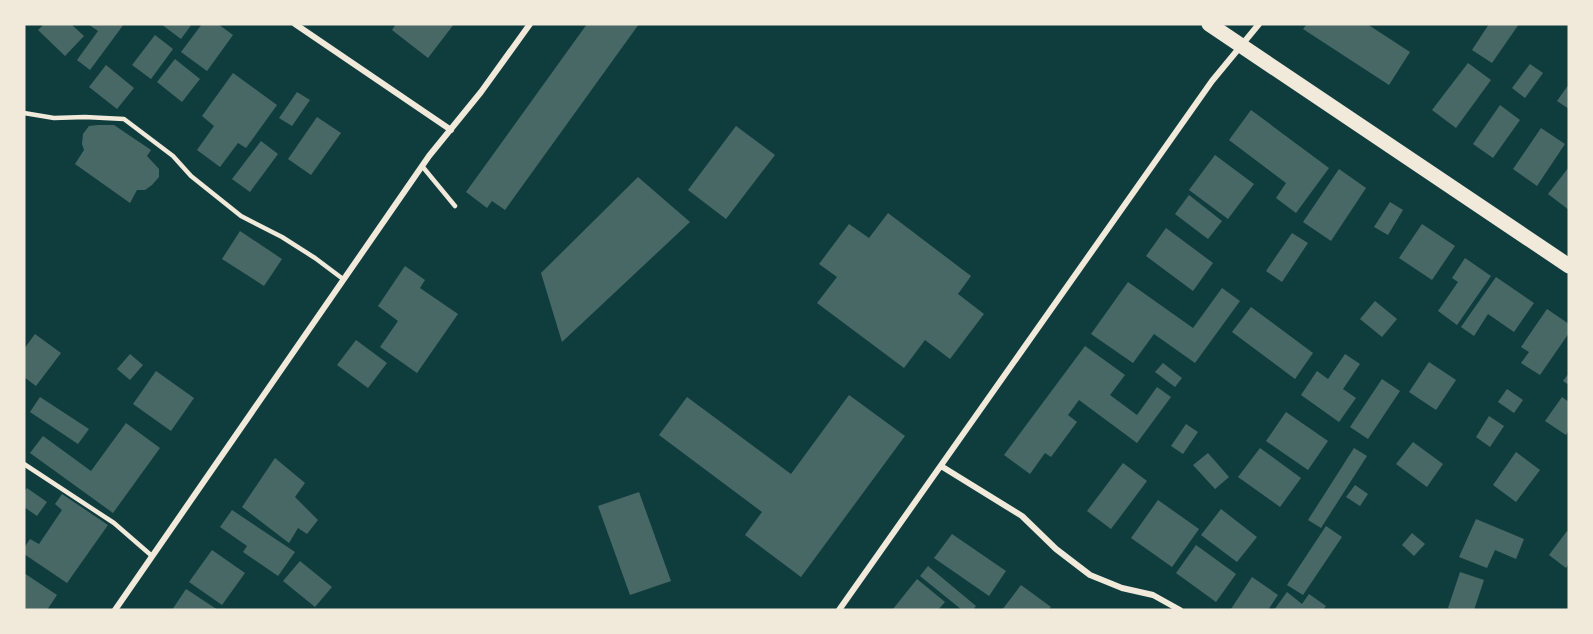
<svg xmlns="http://www.w3.org/2000/svg" width="1593" height="634" font-family="'Libre Baskerville',serif">
  <style>
    .building { fill: #486865 }
    .lines { fill: none; stroke-linecap: round; stroke-linejoin: round }
    .service { stroke: #f1e9da; stroke-width: 4.5 }
    .minor { stroke: #f1e9da; stroke-width: 6 }
    .primary { stroke: #f1e9da; stroke-width: 15 }
  </style>
  <rect width="100%" height="100%" fill="#0f3d3e"/>
  <path class="building" d="M44,24H71L84,36L65,56L38,30Z
    M88,24H124L90,70L77,60L98,31Z
    M161,24H192L181,39Z
    M202,24H218L233,35L207,71L181,52Z
    M396,24H454L428,58L392,30Z
    M587,24H639L505,210L492,201L487,208L466,192Z
    M1307,24H1367L1410,52L1389,85L1303,29Z
    M1489,24H1519L1492,63L1472,50Z
    M155,35L173,49L151,79L132,65Z
    M175,59L200,79L182,102L157,82Z
    M1468,63L1491,80L1456,128L1432,110Z
    M1530,64L1543,73L1525,98L1512,88Z
    M106,65L134,88L117,109L89,87Z
    M233,73L277,105L246,148L238,143L220,167L197,150L214,126L202,116Z
    M1569,84V109L1557,101Z
    M297,92L310,100L292,126L279,118Z
    M1500,105L1520,120L1493,158L1473,144Z
    M1251,110L1329,168L1296,213L1276,198L1286,183L1229,140Z
    M317,117L341,133L311,175L288,159Z
    M98,125H114L151,150L147,156L159,169V177L152,185L145,190H137L130,203L75,164L84,150L82,144L83,134L89,126Z
    M736,126L775,155L726,219L688,190Z
    M1541,128L1565,144L1537,186L1513,169Z
    M261,141L278,154L250,192L232,179Z
    M1215,155L1254,184L1228,219L1189,190Z
    M1569,167V210L1548,194Z
    M1339,169L1366,188L1331,241L1303,222Z
    M638,177L690,222L562,342L541,273Z
    M1189,195L1222,221L1208,239L1175,214Z
    M1390,202L1403,210L1388,235L1374,227Z
    M888,213L971,276L958,294L984,314L950,359L925,340L904,368L817,303L837,277L819,264L849,224L869,238Z
    M1422,224L1455,246L1432,280L1399,258Z
    M1166,228L1213,263L1193,291L1146,256Z
    M240,231L282,259L264,286L222,259Z
    M1292,233L1308,243L1282,282L1266,271Z
    M1465,258L1491,276L1457,325L1438,311L1458,282L1452,278Z
    M405,266L425,280L420,288L458,314L417,373L380,347L398,321L378,306Z
    M1496,277L1534,303L1514,332L1488,314L1474,336L1461,327Z
    M1128,282L1193,328L1222,288L1240,301L1195,363L1154,334L1133,363L1091,334Z
    M1375,301L1397,319L1382,337L1360,319Z
    M1251,307L1313,353L1295,379L1232,332Z
    M1547,309L1569,324V333L1540,375L1521,363L1529,352L1521,347Z
    M35,334L61,353L36,386L24,377V349Z
    M356,340L387,363L368,388L337,365Z
    M1085,346L1125,375L1110,395L1137,415L1157,387L1171,397L1137,443L1079,400L1068,415L1077,422L1051,457L1045,453L1030,474L1004,455Z
    M130,354L143,365L130,380L117,369Z
    M1345,354L1360,364L1343,389L1356,398L1339,422L1301,395L1317,371L1328,379Z
    M1429,362L1456,380L1436,410L1409,392Z
    M1163,363L1182,378L1175,387L1155,372Z
    M156,371L194,398L171,431L133,404Z
    M1569,373V385L1563,381Z
    M1382,379L1400,391L1368,439L1350,427Z
    M1507,389L1523,400L1514,413L1498,402Z
    M849,395L905,436L801,577L745,535L762,512L659,435L687,397L791,474Z
    M40,397L89,429L78,444L30,412Z
    M1562,397L1569,402V430L1566,435L1545,421Z
    M1286,412L1328,441L1308,470L1266,441Z
    M1489,416L1504,426L1490,447L1476,437Z
    M126,423L160,448L113,513L30,453L43,436L91,471Z
    M1186,424L1198,432L1183,454L1171,446Z
    M1413,442L1443,464L1427,487L1396,464Z
    M1260,448L1301,478L1280,507L1238,477Z
    M1354,448L1367,456L1321,528L1308,520Z
    M1516,452L1540,470L1516,502L1493,485Z
    M1208,453L1229,477L1215,489L1193,465Z
    M275,458L305,483L295,497L318,520L307,534L298,528L289,543L242,507Z
    M1123,463L1147,481L1111,529L1087,511Z
    M1355,485L1368,494L1360,506L1346,497Z
    M27,488L47,502L37,516L24,507V492Z
    M639,492L671,581L630,595L598,506Z
    M62,494L108,525L67,583L24,554V548L30,539L39,544L62,510L55,504Z
    M1158,500L1199,529L1172,567L1131,538Z
    M1221,509L1257,537L1237,562L1201,535Z
    M232,510L295,552L278,576L243,552L247,546L220,527Z
    M1476,519L1524,539L1516,559L1495,550L1487,568L1459,557Z
    M1326,526L1342,537L1303,595L1287,585Z
    M1567,531L1569,533V563L1566,568L1549,555Z
    M1412,533L1425,544L1414,556L1402,545Z
    M952,534L1006,571L989,596L934,558Z
    M1196,545L1236,574L1216,602L1176,573Z
    M212,550L245,573L222,605L189,582Z
    M300,561L332,587L315,607L283,581Z
    M928,566L976,606L973,610H962L920,576Z
    M1460,572L1484,580L1474,610H1454L1448,608Z
    M24,573L57,595L47,610H24Z
    M1252,577L1278,595L1268,610H1233L1231,609Z
    M917,579L945,602L938,610H894L893,609Z
    M1021,585L1051,607L1048,610H1002Z
    M186,589L218,610H172Z
    M1287,592L1302,604L1309,594L1326,606L1323,610H1274Z"/>
  <g class="lines">
    <path class="service" d="M24,113L54,118L85,117L124,119L173,156L191,176L241,216L282,237L315,258L343,279
      M422,166L455,206
      M24,464L114,523L152,556"/>
    <path class="minor" d="M295,24L451,130
      M941,466L1022,516L1056,549L1090,575L1122,588L1153,595L1180,610
      M115,610L429,156L481,92L530,24
      M839,610L1212,81L1259,24"/>
    <path class="primary" d="M1209,24L1569,266"/>
  </g>
  <rect width="1593" height="634" fill="none" stroke="#f1e9da" stroke-width="51"/>
</svg>
